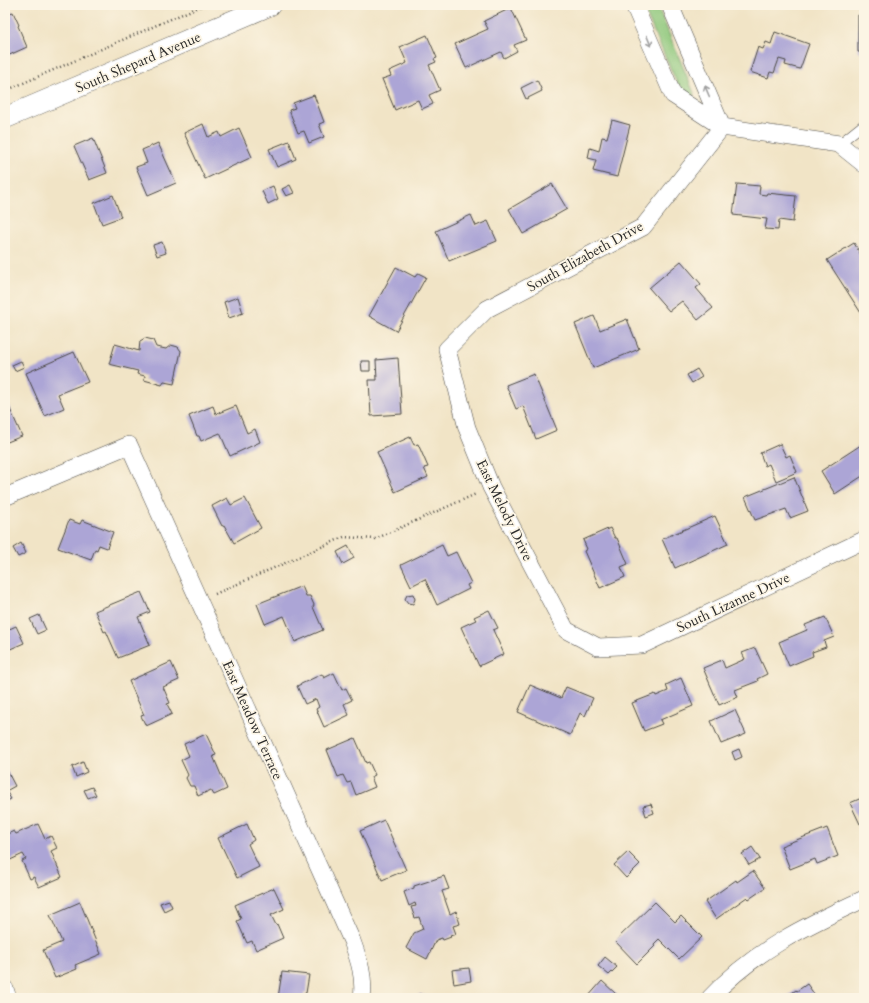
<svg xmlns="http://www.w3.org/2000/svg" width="869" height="1003" font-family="Cardo,serif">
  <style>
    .green { fill: #8ec77b; stroke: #5c7953 }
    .building { fill: #aca5d6 }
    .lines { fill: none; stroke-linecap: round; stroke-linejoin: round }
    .service-casing { stroke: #494742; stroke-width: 10 }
    .minor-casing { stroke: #494742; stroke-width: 18 }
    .tertiary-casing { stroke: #494742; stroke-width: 22 }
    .path { stroke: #494742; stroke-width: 2.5; stroke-dasharray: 1 3; stroke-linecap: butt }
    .service { stroke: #fff; stroke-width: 9 }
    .minor { stroke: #fff; stroke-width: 17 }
    .tertiary { stroke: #fff; stroke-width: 21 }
    .oneway { stroke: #a0a0a0 }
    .labels { text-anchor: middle; stroke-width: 3.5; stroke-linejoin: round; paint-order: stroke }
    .street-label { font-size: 14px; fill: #2b2b2b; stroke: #fcf5e5 }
  </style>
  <rect width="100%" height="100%" fill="#fcf5e5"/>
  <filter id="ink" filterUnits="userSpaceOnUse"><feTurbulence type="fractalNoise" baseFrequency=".025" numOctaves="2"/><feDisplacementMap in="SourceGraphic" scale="8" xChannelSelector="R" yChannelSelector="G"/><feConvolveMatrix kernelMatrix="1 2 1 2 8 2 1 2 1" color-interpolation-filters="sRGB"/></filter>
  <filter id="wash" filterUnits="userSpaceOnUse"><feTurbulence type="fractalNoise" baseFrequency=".012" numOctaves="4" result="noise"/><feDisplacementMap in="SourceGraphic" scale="16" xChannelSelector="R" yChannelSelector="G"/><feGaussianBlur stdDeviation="0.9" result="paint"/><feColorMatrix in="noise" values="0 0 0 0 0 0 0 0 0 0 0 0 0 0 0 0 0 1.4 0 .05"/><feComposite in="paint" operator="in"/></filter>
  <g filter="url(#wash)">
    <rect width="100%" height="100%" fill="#f1e4c6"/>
    <path class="green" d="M642,5H657L694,93L693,97L688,96L677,83Z"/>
    <g id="blocks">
      <path class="building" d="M511,8L526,40L514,45L517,51L504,58L501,52L466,68L455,44L488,29L484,21Z
        M13,12L19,25L18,26L27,47L5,57V15Z
        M858,15H864V52H858Z
        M775,32L809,44L800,69L785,65L786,61L779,59L774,73L770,72L768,78L750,72L758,47L763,49L766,42L771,44Z
        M427,35L437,58L434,59L436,62L429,65L440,90L429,95L433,104L422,109L418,100L395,110L382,79L391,76L389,71L407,63L400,47Z
        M537,80L542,91L526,99L521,88Z
        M314,95L324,122L319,124L324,137L309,143L304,131L298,133L289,110L295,108L293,103Z
        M612,120L630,125L617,177L593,171L596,160L588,158L590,148L599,151L602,137L607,138Z
        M203,124L208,137L219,132L221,137L239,128L252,157L205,179L184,133Z
        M93,138L107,173L89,180L74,146Z
        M289,141L296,159L277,167L269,149Z
        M158,143L176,183L148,195L136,167L147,163L142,150Z
        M552,184L567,209L523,234L509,209Z
        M737,184L760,186L759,194L766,195L767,193L796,196L793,222L779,220L778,230L765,229L767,219L733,215Z
        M290,185L294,193L286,196L282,189Z
        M273,186L278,199L268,204L262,191Z
        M113,195L121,217L102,224L94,203Z
        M471,215L476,226L488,221L497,241L449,261L436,231Z
        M162,242L166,253L157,256L153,245Z
        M854,243L864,260V311L861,313L827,260Z
        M681,261L701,284L696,288L713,308L698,320L682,301L669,311L649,288Z
        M396,267L415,277L418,273L426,277L396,331L369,316Z
        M238,297L243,313L229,318L224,302Z
        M594,316L600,330L627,319L639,349L593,368L575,324Z
        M145,338L153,340L156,347L166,349L171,345L178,347L181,351L174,384L164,382L162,385L144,380L145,376L137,374L138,371L109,364L115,344L139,351L140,341Z
        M74,352L88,382L58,394L64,408L45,416L26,373Z
        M398,358L402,414L371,416L369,380H377L376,360Z
        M21,361L24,367L15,371L12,365Z
        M361,361H370V371H362Z
        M697,369L702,377L692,383L687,375Z
        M534,374L557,430L536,439L523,406L516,409L506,385Z
        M5,398L22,436L5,443Z
        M213,406L216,414L236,406L247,433L255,429L260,442L230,456L220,433L201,441L199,436H197L189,416Z
        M410,437L414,445L418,444L428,467L424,468L428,477L395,492L377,452Z
        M864,443V475L835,494L821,471Z
        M780,444L786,457L790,455L797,472L776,481L769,464L765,466L760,453Z
        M794,477L808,511L790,518L786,509L755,520L745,497Z
        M227,498L231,505L245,498L261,528L234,543L224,525L222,526L212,506Z
        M715,516L728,544L675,568L662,539Z
        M69,520L80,524L82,520L113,532L107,548L99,545L97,550L95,549L91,560L58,548Z
        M610,528L615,538H617L628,564L621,567L625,577L600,588L584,551L587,549L583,540Z
        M21,543L26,553L18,557L13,548Z
        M442,545L447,556L456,552L471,583L467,585L469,589L437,605L425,579L411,586L401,565Z
        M348,546L354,558L343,564L337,552Z
        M302,586L306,596H310L314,605L313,607L323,630L295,642L284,616L265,624L257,604Z
        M141,592L150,612L138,617L150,645L118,658L106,631L104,632L95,611Z
        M413,594L415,599L413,604L408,603L405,599L407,595Z
        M489,610L498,628L493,630L504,654L479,666L461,627L476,620L474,617Z
        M39,615L46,630L37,634L30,619Z
        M825,617L834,637L824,641L826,647L812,652L813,656L789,666L779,642L807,630L805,625Z
        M16,626L24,643L8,650L5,644V631Z
        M755,648L767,674L757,679L758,681L735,690L738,697L719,705L703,668L722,660L725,668L745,659L742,653Z
        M171,662L179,680L163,687L170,703L167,704L172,714L146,726L141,716L144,715L129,681Z
        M334,673L342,690L346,688L352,700L344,704L349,715L324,727L316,709L319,707L316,699L305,704L297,686L322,674L324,678Z
        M681,678L693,706L660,720L662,724L644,731L632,703L655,694L656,696L668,691L666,685Z
        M530,685L561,698L566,687L593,698L585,716L580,713L570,735L518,712Z
        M735,710L746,734L721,744L711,721Z
        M206,734L216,755L213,756L227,789L214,795L211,790L198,796L194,786H190L186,778L188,775L181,760L189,756L184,744Z
        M355,738L366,763L369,762L375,775L371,777L375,787L356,795L351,782L347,783L343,775L338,777L327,750Z
        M739,749L742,757L735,760L732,752Z
        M83,762L87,772L76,777L72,767Z
        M5,767L15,786L6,791L11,799L5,802Z
        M92,787L96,795L88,798L84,790Z
        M864,797V822L860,824L850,803Z
        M651,804L654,813L646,816L643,806Z
        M384,820L406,870L382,880L360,831Z
        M38,824L45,839L51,836L57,848L51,851L62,877L39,887L34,877L30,879L22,861L26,859L23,854L6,862L5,860V835L14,831L16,834Z
        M247,824L254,840L248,844L259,867L237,878L218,838Z
        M827,828L838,856L817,864L815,859L790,869L781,846Z
        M752,847L760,859L749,865L742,854Z
        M628,852L640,864L626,878L614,865Z
        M753,871L765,888L749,899L747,897L716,919L705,902L736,880L737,882Z
        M444,876L449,889L442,891L450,914L456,911L460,924L453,926L456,934L450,936L451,937L443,940L442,938L436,940L427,959L406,948L414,933L423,929L419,917L415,918L411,907L416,906L415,903L409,906L404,892L414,888V886Z
        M274,888L284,909L271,915L276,925L277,924L283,938L256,950L252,941L247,943L237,921L241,919L235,905Z
        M169,900L172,907L164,911L160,903Z
        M80,902L101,954L75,965L77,969L55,978L43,950L62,942L50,915Z
        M655,902L675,922L681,916L702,937L679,959L659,939L654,944L655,946L637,964L615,941Z
        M605,957L617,967L609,975L598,966Z
        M469,968L471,981L454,984L452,970Z
        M282,972L309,975L306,993H304V998H278Z
        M602,981L616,994L621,998H587Z
        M807,984L817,998H785L796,990L797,991Z
        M419,994L431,997V998H418Z"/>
    </g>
  </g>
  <g filter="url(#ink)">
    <use href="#blocks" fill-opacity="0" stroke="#494742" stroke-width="1"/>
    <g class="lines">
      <g class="service-casing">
        <path id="service" d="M839,144L864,124"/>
      </g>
      <g class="minor-casing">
        <path id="minor" d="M634,5L673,95L722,127L839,144L864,164
          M670,5L722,127
          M722,127L643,227L487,309L447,349L467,428L491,487L566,630L598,647L642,645L864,540
          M5,497L129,445L352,941C359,960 365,978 362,998
          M5,989L8,998
          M710,998C753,951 807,925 864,899"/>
      </g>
      <g class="tertiary-casing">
        <path id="tertiary" d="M5,118L270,5"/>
      </g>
      <path class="path" d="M5,91L203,5
        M215,594L344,537L375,539L476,494"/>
      <use href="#service" class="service"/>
      <use href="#minor" class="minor"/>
      <use href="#tertiary" class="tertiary"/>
    </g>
    <defs><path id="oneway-shaft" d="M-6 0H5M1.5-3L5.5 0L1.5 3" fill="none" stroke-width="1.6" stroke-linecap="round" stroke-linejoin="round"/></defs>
    <g class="oneway">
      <use href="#oneway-shaft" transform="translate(649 41) rotate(67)"/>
      <use href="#oneway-shaft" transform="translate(707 91) rotate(-113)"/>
    </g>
  </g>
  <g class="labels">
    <g class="street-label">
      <text transform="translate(138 62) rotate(-23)" y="5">South Shepard Avenue</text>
      <text transform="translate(585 256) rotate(-29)" y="5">South Elizabeth Drive</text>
      <text transform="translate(505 510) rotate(64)" y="5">East Melody Drive</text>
      <text transform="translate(733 602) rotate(-25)" y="5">South Lizanne Drive</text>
      <text transform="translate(253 720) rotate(66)" y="5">East Meadow Terrace</text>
    </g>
  </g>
  <rect width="869" height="1003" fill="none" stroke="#fcf5e5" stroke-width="20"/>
</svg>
